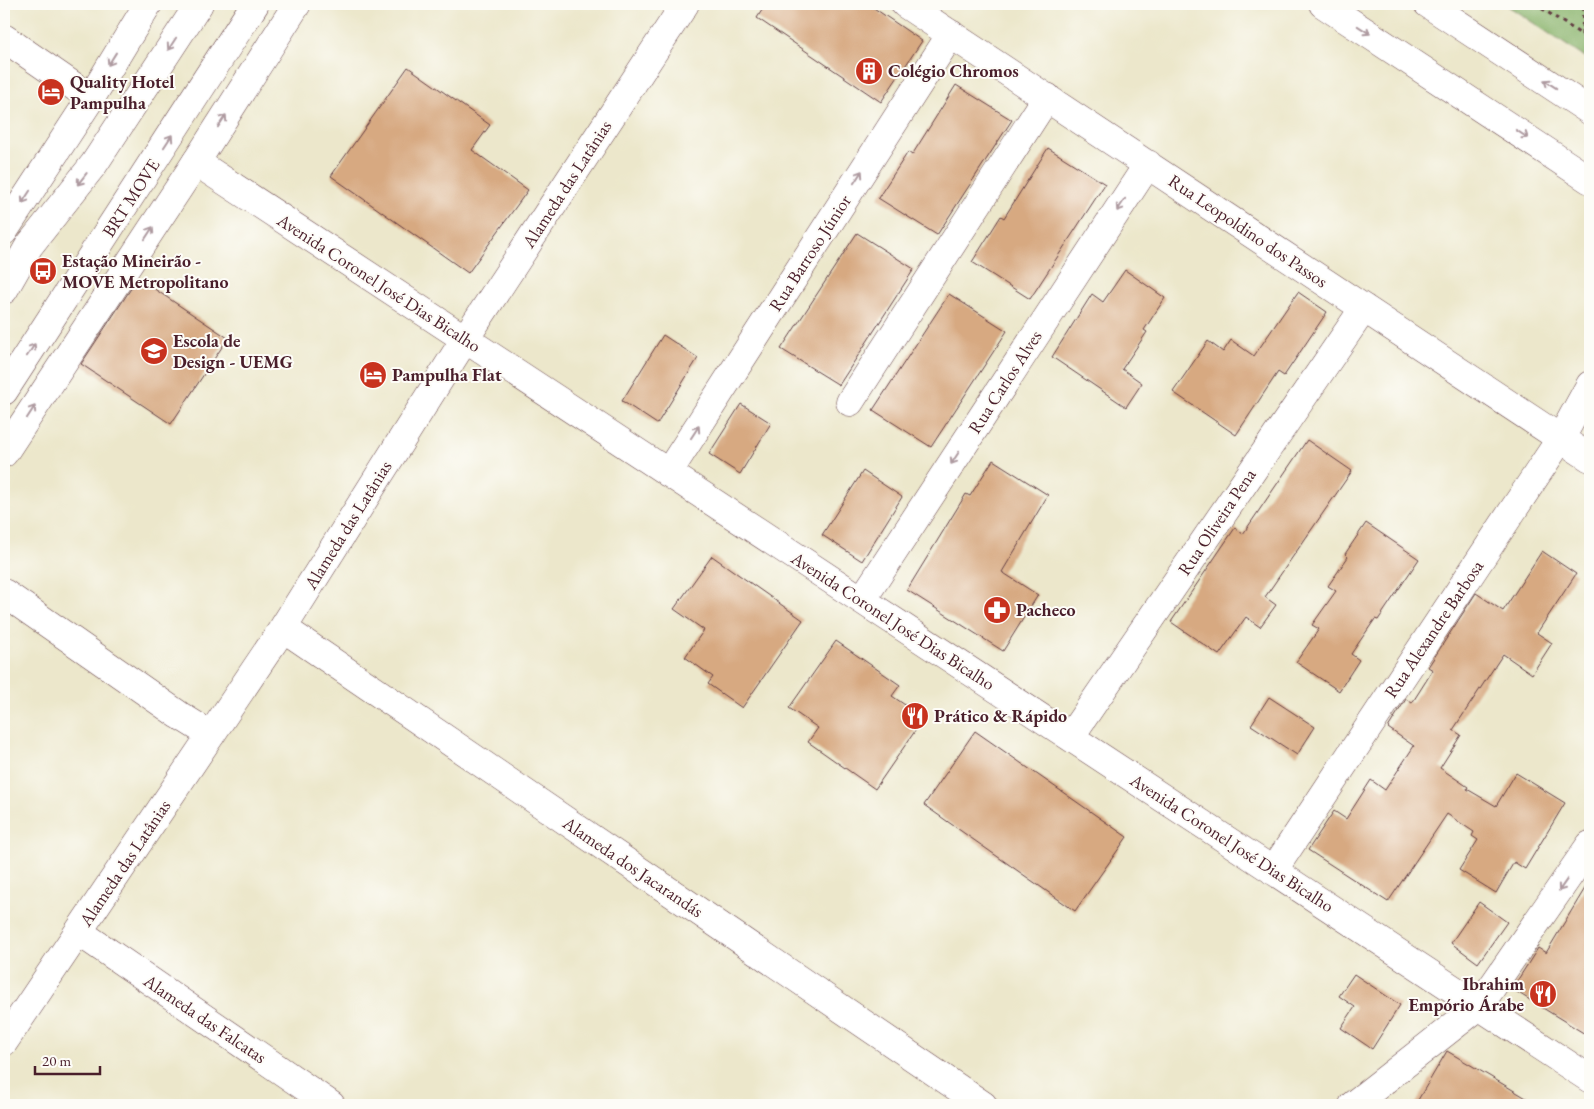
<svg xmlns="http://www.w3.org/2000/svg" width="1594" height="1109" font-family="'EB Garamond',serif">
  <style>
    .forest { fill: #88b36b; stroke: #69694b }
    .building { fill: #d7a981 }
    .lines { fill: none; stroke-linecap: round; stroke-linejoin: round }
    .minor-casing { stroke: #623d43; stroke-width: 29 }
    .major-casing { stroke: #623d43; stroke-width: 29 }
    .highway-casing { stroke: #623d43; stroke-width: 29 }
    .path { stroke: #623d43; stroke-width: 3; stroke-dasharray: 4 4; stroke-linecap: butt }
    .minor { stroke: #fff; stroke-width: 28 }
    .major { stroke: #fff; stroke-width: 28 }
    .highway { stroke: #fff; stroke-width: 28 }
    .oneway { stroke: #ae9aa0 }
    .labels { text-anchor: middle; stroke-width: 4; stroke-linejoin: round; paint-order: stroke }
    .poi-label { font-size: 18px; font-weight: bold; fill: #4a1f2b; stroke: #fdfcf7; text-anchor: start }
    .street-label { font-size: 18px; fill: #4a1f2b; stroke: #fdfcf7 }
  </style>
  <rect width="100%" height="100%" fill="#fdfcf7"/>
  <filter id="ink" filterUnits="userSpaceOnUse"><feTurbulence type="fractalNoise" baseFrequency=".02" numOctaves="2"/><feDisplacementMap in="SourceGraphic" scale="10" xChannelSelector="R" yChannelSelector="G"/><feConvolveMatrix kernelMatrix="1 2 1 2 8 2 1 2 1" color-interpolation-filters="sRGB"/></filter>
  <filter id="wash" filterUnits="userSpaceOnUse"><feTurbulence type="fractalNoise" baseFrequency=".0096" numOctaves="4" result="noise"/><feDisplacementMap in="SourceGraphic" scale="20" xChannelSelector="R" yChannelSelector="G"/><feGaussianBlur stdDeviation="1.12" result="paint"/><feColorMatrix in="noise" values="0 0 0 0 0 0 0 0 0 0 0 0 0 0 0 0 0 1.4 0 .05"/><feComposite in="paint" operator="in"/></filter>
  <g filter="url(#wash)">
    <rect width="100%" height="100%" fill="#ece7cb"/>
    <path class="forest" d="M1505,4H1590V61Z"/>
    <g id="blocks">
      <path class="building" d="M766,4H868L922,41L881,102L757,18Z
        M408,67L490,125L472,150L528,190L468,273L331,176Z
        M956,85L1012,120L937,235L878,198L908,152L912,155Z
        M1048,148L1105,184L1030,299L972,262L1001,216L1004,218Z
        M857,233L914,269L839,385L781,349Z
        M1125,270L1165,298L1144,330L1147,332L1122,369L1142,383L1126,407L1052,357L1092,294L1103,302Z
        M138,278L228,338L171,424L81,364Z
        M1298,292L1327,312L1284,376L1278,372L1236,435L1173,392L1208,341L1223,352L1231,340L1254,356Z
        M949,294L1007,331L931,447L873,410Z
        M663,335L698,358L657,424L622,401Z
        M741,404L771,423L740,474L709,454Z
        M1307,440L1352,471L1265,597L1276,605L1260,627L1246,617L1219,655L1171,622L1235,528L1243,534Z
        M993,460L1048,495L1002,572L1038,595L1003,651L907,590L966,494L970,496Z
        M863,471L902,497L862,561L822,535Z
        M1366,523L1419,559L1378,620L1375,619L1351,654L1359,660L1339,691L1296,662L1319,629L1312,625L1336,591L1328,586L1348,557L1345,554Z
        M1542,551L1576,574L1537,633L1552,643L1532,674L1503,654L1453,730L1461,735L1440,768L1468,787L1467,789L1496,806L1516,773L1565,803L1525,869L1514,862L1496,893L1459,870L1478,840L1472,836L1474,832L1447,814L1388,902L1308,850L1334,811L1346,819L1371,780L1385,790L1414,746L1388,728L1406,699L1412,703L1433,670L1428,667L1476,593L1503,611Z
        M712,556L803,620L742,708L708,684L713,677L685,657L704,630L674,609Z
        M836,641L900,685L892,696L924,718L875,789L808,742L818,728L789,708Z
        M1269,697L1315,727L1297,755L1251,725Z
        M975,731L1127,837L1075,911L924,805Z
        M1590,880V1037L1512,989L1538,948L1546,953Z
        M1479,902L1507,922L1478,963L1451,943Z
        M1354,974L1400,1005L1372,1049L1341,1028L1355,1007L1339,996Z
        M1447,1051L1501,1083L1538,1105H1415Z"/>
    </g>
  </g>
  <g filter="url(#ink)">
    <use href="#blocks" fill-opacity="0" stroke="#623d43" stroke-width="1"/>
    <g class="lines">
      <g class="minor-casing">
        <path id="minor" d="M905,4L1590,458
          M4,38L91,98
          M196,162L1590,1079
          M4,290L29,246L94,164L199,4
          M4,391L255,4
          M850,402L1047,97
          M668,473L951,34
          M4,593L179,715L211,735
          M862,600L1148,164
          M283,628L983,1105
          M1070,737L1364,308
          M1273,871L1561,438L1590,385
          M79,932L331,1105
          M4,1042L283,628L465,339L685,4
          M1353,1105L1479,1006L1590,845"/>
      </g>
      <g class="major-casing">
        <path id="major" d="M1323,4L1590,180
          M1428,4L1590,111"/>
      </g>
      <g class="highway-casing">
        <path id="highway" d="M4,231L91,98L148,4
          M4,453L196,162L297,4"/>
      </g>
      <path class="path" d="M1535,4L1590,40
        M1582,35L1583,4"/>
      <use href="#minor" class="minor"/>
      <use href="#major" class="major"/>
      <use href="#highway" class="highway"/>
    </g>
    <defs><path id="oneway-shaft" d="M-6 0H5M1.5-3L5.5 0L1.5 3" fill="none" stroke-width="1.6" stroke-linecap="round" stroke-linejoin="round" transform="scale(1.25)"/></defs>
    <g class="oneway">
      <use href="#oneway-shaft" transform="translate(1364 30) rotate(33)"/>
      <use href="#oneway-shaft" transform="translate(172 44) rotate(123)"/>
      <use href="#oneway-shaft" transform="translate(112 59) rotate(122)"/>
      <use href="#oneway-shaft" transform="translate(1550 84) rotate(-147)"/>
      <use href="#oneway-shaft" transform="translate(222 121) rotate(-57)"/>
      <use href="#oneway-shaft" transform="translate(1522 134) rotate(34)"/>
      <use href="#oneway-shaft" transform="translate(168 141) rotate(-57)"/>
      <use href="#oneway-shaft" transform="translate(858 177) rotate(-57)"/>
      <use href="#oneway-shaft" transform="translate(82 179) rotate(128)"/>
      <use href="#oneway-shaft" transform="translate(26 197) rotate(123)"/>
      <use href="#oneway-shaft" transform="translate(1121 205) rotate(123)"/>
      <use href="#oneway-shaft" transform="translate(149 233) rotate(-57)"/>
      <use href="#oneway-shaft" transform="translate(31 350) rotate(-57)"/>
      <use href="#oneway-shaft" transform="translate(31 412) rotate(-57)"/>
      <use href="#oneway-shaft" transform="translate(695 432) rotate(-57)"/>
      <use href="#oneway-shaft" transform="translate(955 458) rotate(123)"/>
      <use href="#oneway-shaft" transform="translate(1563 885) rotate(125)"/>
    </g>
  </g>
  <defs>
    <g id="building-disc" transform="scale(1.4375)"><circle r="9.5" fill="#c8321e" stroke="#fdfcf7"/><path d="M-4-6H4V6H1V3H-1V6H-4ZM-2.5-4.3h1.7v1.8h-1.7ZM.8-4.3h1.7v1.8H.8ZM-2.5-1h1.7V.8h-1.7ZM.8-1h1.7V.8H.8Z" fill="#fff"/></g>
    <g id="hotel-disc" transform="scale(1.4375)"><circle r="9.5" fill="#c8321e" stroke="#fdfcf7"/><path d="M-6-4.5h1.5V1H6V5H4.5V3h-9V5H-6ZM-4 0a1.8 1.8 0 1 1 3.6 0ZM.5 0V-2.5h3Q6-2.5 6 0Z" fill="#fff"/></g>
    <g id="bus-disc" transform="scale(1.4375)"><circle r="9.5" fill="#c8321e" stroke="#fdfcf7"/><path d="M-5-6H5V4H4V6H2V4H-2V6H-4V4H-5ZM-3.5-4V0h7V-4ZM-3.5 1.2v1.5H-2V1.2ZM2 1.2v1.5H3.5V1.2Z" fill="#fff"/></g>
    <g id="university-disc" transform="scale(1.4375)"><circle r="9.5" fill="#c8321e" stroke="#fdfcf7"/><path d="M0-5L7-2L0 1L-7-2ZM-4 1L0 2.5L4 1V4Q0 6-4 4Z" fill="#fff"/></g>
    <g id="pharmacy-disc" transform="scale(1.4375)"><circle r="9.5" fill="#c8321e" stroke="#fdfcf7"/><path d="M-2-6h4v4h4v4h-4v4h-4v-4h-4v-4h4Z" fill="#fff"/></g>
    <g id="restaurant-disc" transform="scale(1.4375)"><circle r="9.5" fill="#c8321e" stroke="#fdfcf7"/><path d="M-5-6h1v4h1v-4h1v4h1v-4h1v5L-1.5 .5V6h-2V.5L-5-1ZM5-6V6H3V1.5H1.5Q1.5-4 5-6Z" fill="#fff"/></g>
  </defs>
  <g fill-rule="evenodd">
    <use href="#building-disc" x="869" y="71"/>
    <use href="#hotel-disc" x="51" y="92"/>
    <use href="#bus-disc" x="43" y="271"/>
    <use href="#university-disc" x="154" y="351"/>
    <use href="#hotel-disc" x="373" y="375"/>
    <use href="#pharmacy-disc" x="997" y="610"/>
    <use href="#restaurant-disc" x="915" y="716"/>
    <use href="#restaurant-disc" x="1543" y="994"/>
  </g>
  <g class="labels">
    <g class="poi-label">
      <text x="888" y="77">Colégio Chromos</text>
      <text x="70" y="88">Quality Hotel<tspan x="70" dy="21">Pampulha</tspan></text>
      <text x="62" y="267">Estação Mineirão -<tspan x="62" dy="21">MOVE Metropolitano</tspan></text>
      <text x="173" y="347">Escola de<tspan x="173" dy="21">Design - UEMG</tspan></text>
      <text x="392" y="381">Pampulha Flat</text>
      <text x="1016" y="616">Pacheco</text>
      <text x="934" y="722">Prático &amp; Rápido</text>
      <text x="1524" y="990" text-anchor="end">Ibrahim<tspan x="1524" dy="21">Empório Árabe</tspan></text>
    </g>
    <g class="street-label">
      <text transform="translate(567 184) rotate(-57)" y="6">Alameda das Latânias</text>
      <text transform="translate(131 198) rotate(-57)" y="6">BRT MOVE</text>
      <text transform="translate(1248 231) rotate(34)" y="6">Rua Leopoldino dos Passos</text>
      <text transform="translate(810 253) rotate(-57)" y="6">Rua Barroso Júnior</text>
      <text transform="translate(379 283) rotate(33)" y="6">Avenida Coronel José Dias Bicalho</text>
      <text transform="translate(1005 382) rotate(-57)" y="6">Rua Carlos Alves</text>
      <text transform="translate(1217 522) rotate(-56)" y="6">Rua Oliveira Pena</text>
      <text transform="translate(348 525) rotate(-58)" y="6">Alameda das Latânias</text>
      <text transform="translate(893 621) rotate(33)" y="6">Avenida Coronel José Dias Bicalho</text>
      <text transform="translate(1434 629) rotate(-56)" y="6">Rua Alexandre Barbosa</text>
      <text transform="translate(1232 843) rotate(33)" y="6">Avenida Coronel José Dias Bicalho</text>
      <text transform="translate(125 863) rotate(-56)" y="6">Alameda das Latânias</text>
      <text transform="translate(633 867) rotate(34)" y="6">Alameda dos Jacarandás</text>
      <text transform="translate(205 1019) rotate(34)" y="6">Alameda das Falcatas</text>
    </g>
  </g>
  <rect width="1594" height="1109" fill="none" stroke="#fdfcf7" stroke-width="20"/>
  <path d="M35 1066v8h65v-8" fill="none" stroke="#4a1f2b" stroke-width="2.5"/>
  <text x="42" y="1066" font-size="15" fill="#4a1f2b" stroke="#fdfcf7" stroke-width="4" paint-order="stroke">20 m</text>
</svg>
